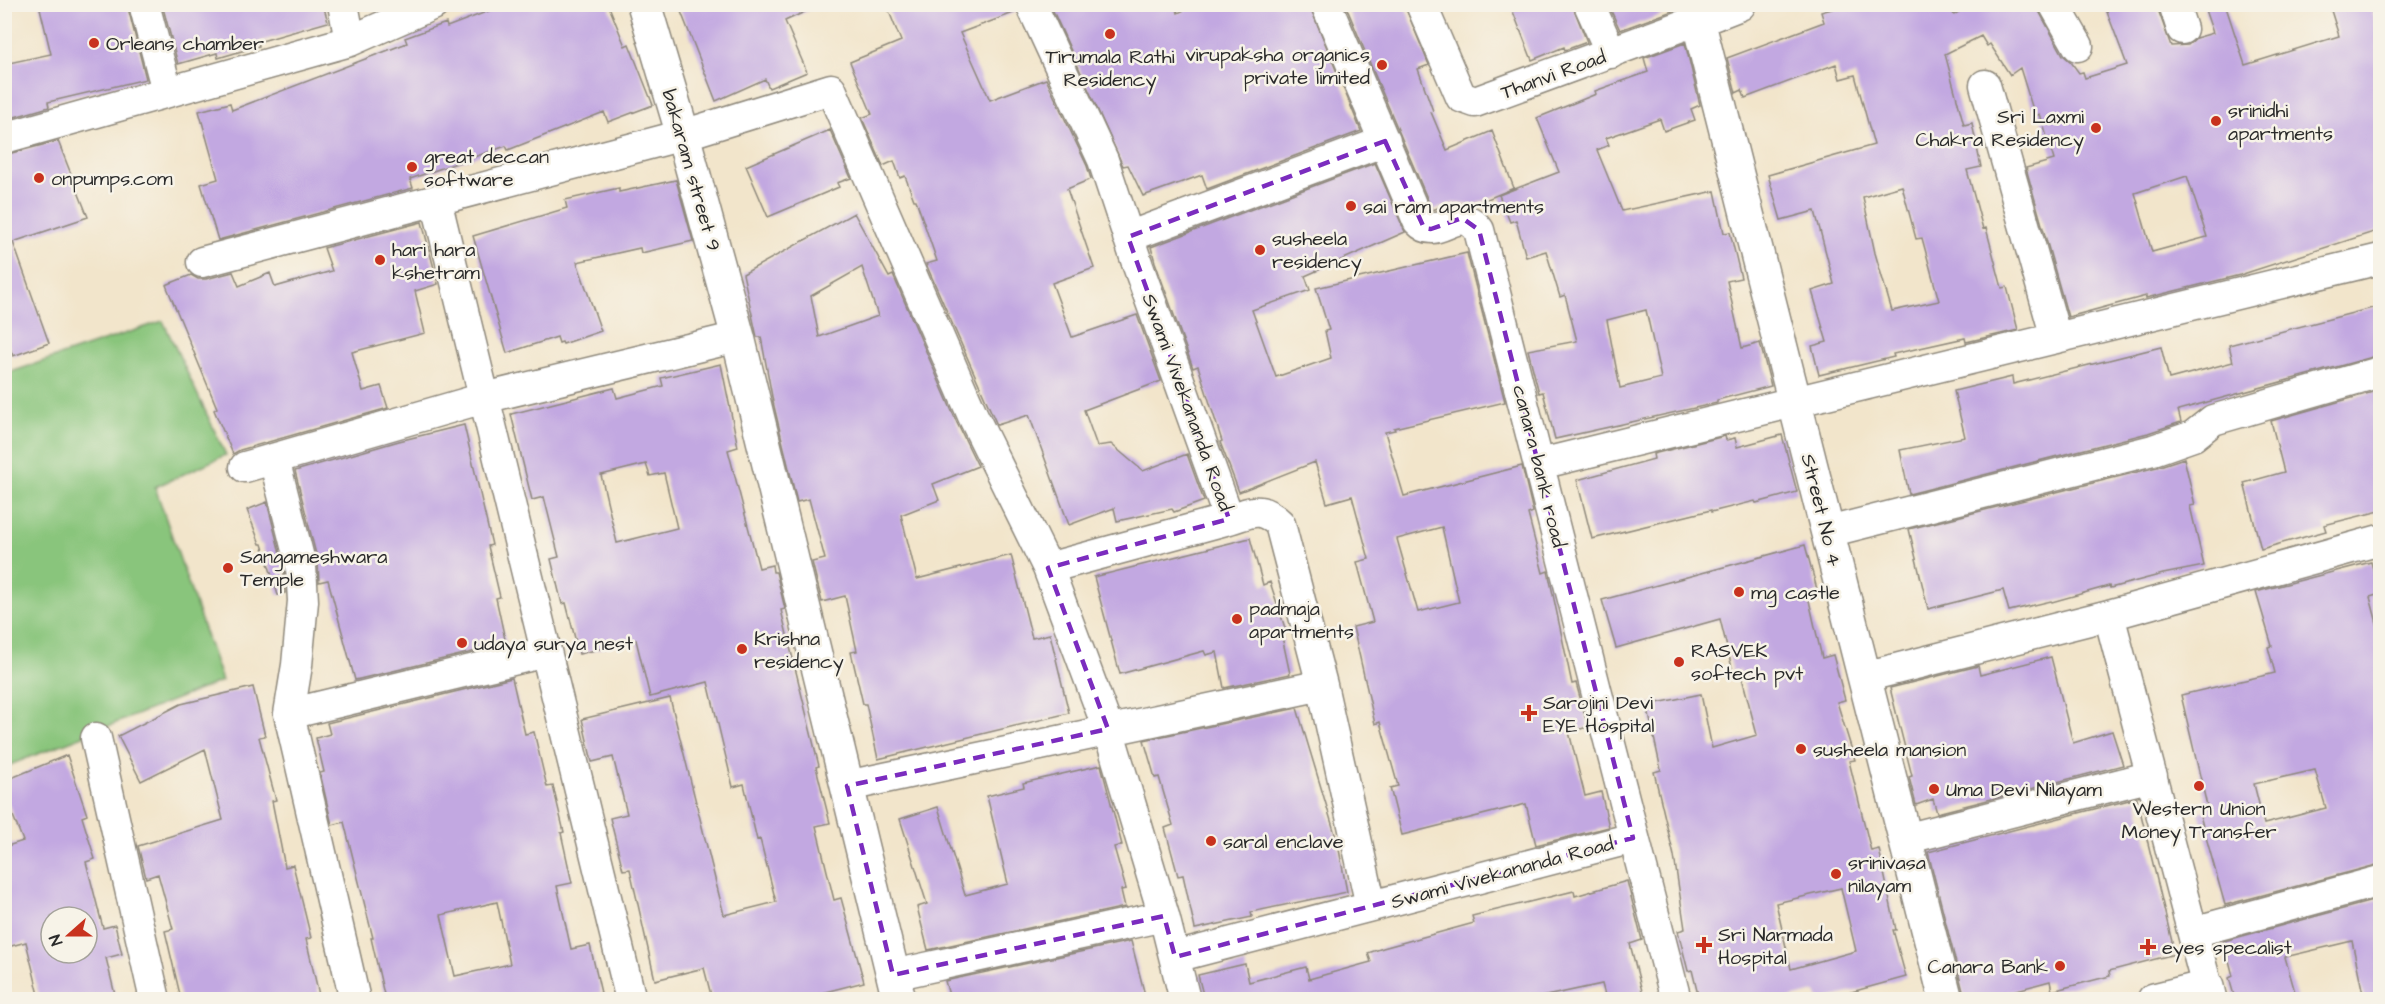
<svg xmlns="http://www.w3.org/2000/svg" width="2385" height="1004" font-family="'Architects Daughter',sans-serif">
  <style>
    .green { fill: #89c57b; stroke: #5a7853; stroke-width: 1.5 }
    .building { fill: #c2a8e1; fill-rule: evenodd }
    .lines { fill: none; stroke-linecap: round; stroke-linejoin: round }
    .street-casing { stroke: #8e887b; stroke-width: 33 }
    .secondary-casing { stroke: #8e887b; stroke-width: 36 }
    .street { stroke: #fff; stroke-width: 30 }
    .secondary { stroke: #fff; stroke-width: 33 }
    .marked { fill: none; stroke: #7b2cbf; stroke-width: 4.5; stroke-dasharray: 12 8; stroke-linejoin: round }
    .poi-dot { fill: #c8321e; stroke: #f7f3e8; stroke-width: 2 }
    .labels { text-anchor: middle; stroke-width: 5; stroke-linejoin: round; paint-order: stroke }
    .poi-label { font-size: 20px; fill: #2b2b2b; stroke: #f7f3e8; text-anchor: start }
    .street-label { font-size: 20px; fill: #2b2b2b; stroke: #f7f3e8 }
  </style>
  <rect width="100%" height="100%" fill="#f7f3e8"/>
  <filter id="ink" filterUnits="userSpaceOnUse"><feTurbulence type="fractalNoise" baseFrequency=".0167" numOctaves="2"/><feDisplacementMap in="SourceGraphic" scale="12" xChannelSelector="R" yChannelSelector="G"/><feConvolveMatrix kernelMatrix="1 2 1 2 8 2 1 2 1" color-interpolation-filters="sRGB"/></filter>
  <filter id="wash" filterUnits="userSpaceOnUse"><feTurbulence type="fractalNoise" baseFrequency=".008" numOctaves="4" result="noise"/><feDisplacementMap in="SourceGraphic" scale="24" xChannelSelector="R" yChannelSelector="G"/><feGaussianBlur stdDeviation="1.35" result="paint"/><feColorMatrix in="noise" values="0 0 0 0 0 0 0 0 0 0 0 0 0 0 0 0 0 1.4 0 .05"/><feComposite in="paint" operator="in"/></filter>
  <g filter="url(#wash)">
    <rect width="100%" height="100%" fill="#f2e5cb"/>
    <path class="green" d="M163,321L226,455L155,487L222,681L5,767V374Z"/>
    <g id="blocks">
      <path class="building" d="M39,4H127L146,79L48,102L49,107L4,120V64L51,54Z
        M162,4H323L328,22L258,42L259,46L218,58L217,53L178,64Z
        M507,4H608L625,46L629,44L653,105L608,122L604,112L508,150L506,146L410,179L413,188L218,240L201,184L218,179L199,111L230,103L232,110L407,43L405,38L446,23L447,27Z
        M678,4H822L785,21L807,72L769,88L765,79L716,101Z
        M886,4H1014L1016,12L960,33L990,100L1046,79L1087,166L1091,179L1067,189L1094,268L1052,283L1072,337L1137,315L1161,381L1084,410L1097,446L1111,444L1143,471L1187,454L1204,501L1174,512L1172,509L1117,521L1114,508L1069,525L1029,415L997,425L926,264L937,261L916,200H914L905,176L900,178L894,161L883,166L862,118L872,114L850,62L901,41Z
        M1050,4H1175L1178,13L1197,4H1309L1361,131L1207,189L1202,175L1143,196L1128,165L1123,166Z
        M1345,4H1404L1429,65L1418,69L1433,111L1431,112L1447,150L1492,131L1514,188L1473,205L1453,203L1432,210Z
        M1510,4H1572L1587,42L1565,50L1564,47L1532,60Z
        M1608,4H1673L1675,10L1620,30Z
        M1850,4H1948L1954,15L1971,4H2035L2063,55L2071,62L2079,73L2083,72L2085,78L2127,65L2104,4H2156L2171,46L2188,45L2196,38L2213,33L2203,4H2225L2245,65L2339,36L2329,4H2370L2380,39V230L2240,275L2146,298V296L2068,317L2026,168L2054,160L2040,114L2035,116L2020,68L2010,75L1990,44L1987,46L1981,36L1945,54L1964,125L1972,123L1981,167L1967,170L1983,229L1986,228L2002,288L2007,287L2018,330L1966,342L1965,338L1893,354L1894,357L1819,375L1812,346L1827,342L1812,291L1834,284L1815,211L1781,220L1768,175L1874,145L1855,75L1840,79L1836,64L1745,98L1742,90L1736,93L1727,58L1824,22L1821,12ZM2187,176L2207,237L2152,252L2135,193ZM1902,186L1916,239L1922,238L1939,301L1892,311L1875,253L1863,197Z
        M1685,43L1700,105L1691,109L1695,120L1664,131L1660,119L1606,138L1609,145L1597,150L1622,211L1715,191L1724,233L1730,232L1741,278L1727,281L1742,348L1760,343L1771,386L1717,400V403L1555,439L1543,392L1539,393L1528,350L1577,341L1565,295L1560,297L1546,251L1526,257L1516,220L1510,222L1499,195L1559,172L1537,118L1596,94L1595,91L1648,72L1644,58ZM1646,310L1661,378L1620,388L1607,320Z
        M830,130L851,178L837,183L839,187L768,217L746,166Z
        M58,141L88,217L13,242L49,343L13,356L4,333V155Z
        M1375,163L1405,232L1305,276L1310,290L1252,310L1276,377L1331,358L1325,331L1329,330L1316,288L1467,253L1505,402L1394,428L1395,430L1385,432L1404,496L1522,466L1533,512L1528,514L1543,573L1548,571L1572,684L1576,683L1588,727L1569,732L1585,796L1601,792L1609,827L1536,845L1526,804L1402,835L1390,788L1398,786L1380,722L1375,724L1353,627L1373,622L1357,562L1369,559L1352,496L1327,503L1315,462L1239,492L1220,442L1222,441L1198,366L1193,368L1155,262L1151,247ZM1442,527L1459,602L1418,612L1397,539Z
        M676,180L693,241L641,253L640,248L577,262L601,331L563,344L562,342L559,343L557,337L507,353L473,236L567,208L565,200L619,188V192Z
        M854,213L889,277L893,275L957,423L978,466L933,484L939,500L901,515L917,579L1011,555L1032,638L1050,634L1069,713L878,759L866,704H863L851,652L857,651L845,596L822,602L812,562L825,559L809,499L797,502L773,402L761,337H757L743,274ZM862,267L878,316L819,337L811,296Z
        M422,222L438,284L415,291L425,333L352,352L363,391L381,386L388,408L240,450L233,454L214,410L217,408L166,285L191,275L198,279H206L233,272L239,286L270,273L275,287L332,271L324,248Z
        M2380,306V355L2178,410L2181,422L2148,433L1909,494L1900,450L1965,437L1954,391L2012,377L2013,384L2161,347L2169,379L2233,362L2229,345Z
        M721,364L738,447L728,450L759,568L772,565L773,572H776L785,609L781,610L819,766L816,767L830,823L816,826L834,900L841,898L864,982L798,999H712L704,968L655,980L630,869L623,870L610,818L627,814L613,757L592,762L582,719L670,698L724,915L776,902L760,839L757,840L744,784L733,787L708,682L650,697L636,640L579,654L566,603L562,604L551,559L559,557L544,497L532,500L511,414L614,388L617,398L663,386L661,378ZM646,464L650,476L664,473L677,528L617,543L601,475Z
        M2380,390V511L2324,525L2326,531L2261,549L2244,483L2284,472L2271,421Z
        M464,425L492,545L488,546L500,597L496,598L506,644L355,680L328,580L319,582L318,562L295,471L399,441Z
        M1782,435L1797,492L1756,503L1755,501L1711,512V510L1592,539L1577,480L1654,459L1653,454L1725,436L1726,440L1735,438L1737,447Z
        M2184,458L2195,505L2190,506L2204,566L2163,574L2110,588L2109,586L2052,602L2051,601L2009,611L2003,590L1928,609L1909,529L2157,467Z
        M267,502L284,569L285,593L278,595L262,544H260L247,510Z
        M1250,538L1263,585L1270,582L1286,631L1281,632L1290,674L1224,688L1217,652L1206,655L1204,651L1120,674L1094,577Z
        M1805,545L1818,593L1808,596L1822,658L1833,655L1845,700L1837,702L1855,760L1849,761L1871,851L1879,849L1896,930H1893L1906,977L1826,999H1819L1816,992L1785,999H1699L1692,970L1688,971L1678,931L1685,929L1674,856L1654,772L1661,770L1647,705L1701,694L1712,748L1757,735L1740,670L1733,672L1720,619L1616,648L1602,600ZM1841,888L1856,951L1791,969L1776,903Z
        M2371,562L2380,594L2370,597L2380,634V864L2225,905L2199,812L2208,810L2181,695L2275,673L2268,647L2272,646L2256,592ZM2315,770L2326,808L2264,824L2254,784Z
        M2051,657L2073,743L2112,731L2123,765L1937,813L1933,799L1916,805L1909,777L1912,776L1890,688L1978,666L1980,675Z
        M512,678L525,734L534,732L547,787L553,786L564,832L561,833L572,883L557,886L571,949L590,945L601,993L573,999H385L371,938H373L344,822L332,825L320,773L324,772L316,738L330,734L327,723ZM497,902L510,964L455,976L441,915Z
        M253,687L265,736L259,737L276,800L272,801L285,867L293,865L302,901L311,938L306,939L319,995L298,999H181L165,931L173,929L158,874L146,878L138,846L223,820L205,749L141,781L118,736L181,704Z
        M1297,708L1338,844L1347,892L1251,912L1252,917L1195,929L1183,875L1178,876L1165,828L1173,825L1159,777L1155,778L1144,740Z
        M67,755L87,815L82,817L95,859L86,862L103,928L115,925L122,954L106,958L116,999H40L26,942L4,948V847L23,841L4,793V781ZM51,917H87V953H51Z
        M1101,765L1122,845L1114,847L1126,889L1121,890L1125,907L928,950L917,907L927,904L900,819L938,807L965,895L1008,884L987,796L1024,787L1023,783Z
        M2137,798L2175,954L2109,971L2110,976L2052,991L2050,981L1984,999H1965L1928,852Z
        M1627,881L1642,940L1630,944L1644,999H1606L1602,984L1532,999H1204L1198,975L1245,964L1249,982L1306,967L1309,979L1371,962L1368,953L1383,948L1474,923L1472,916L1574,891L1575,896Z
        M2380,899V999H2364L2352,941L2285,957L2297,999H2235L2229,978L2233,976L2224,941Z
        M1131,941L1146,999H1025L1024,993L997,999H950L945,981Z"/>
    </g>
  </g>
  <g filter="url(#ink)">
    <use href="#blocks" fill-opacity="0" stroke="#8e887b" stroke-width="1.5"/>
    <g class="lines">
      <g class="street-casing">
        <path id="street" d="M144,4L167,91
          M343,4L350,41
          M1031,4L1103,160L1138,266L1229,519C1253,512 1260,505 1280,524L1322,685L1371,906
          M1326,4L1418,221C1439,244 1456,201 1479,230C1546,486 1608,744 1676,1000
          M1421,4L1461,97L1475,102L1698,20
          M1589,4L1611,53
          M2054,4L2078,46
          M2174,4L2182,29
          M1985,85L2056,338
          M4,138L350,41L434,4
          M436,200L631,1000
          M1128,237L1385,141
          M202,262L683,135L831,89L973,416L1048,568L1108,729L1164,916L1185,1000
          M274,459L301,566L303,601L297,665L289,714
          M1540,464L2380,259
          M245,467L484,398L738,337
          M1828,532L2153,450L2193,436L2213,420L2380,372
          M1048,568L1229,519
          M2109,615L2207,987
          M1864,677L2109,615L2380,540
          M96,738L155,1000
          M847,786L1322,685
          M1905,839L2152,776
          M2193,932L2380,881
          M1175,957L1633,838
          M893,975L1164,916
          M355,1000L289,714L546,652"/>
      </g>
      <g class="secondary-casing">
        <path id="secondary" d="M644,4L683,135L738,337L899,1000
          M1739,4L1698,20L1946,1000
          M2154,1000L2207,987L2210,1000"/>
      </g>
      <use href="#street" class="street"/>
      <use href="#secondary" class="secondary"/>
    </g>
  </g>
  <path class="marked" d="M1385,141L1424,228L1431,229L1462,218L1479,230L1633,838L1175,957L1164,916L893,975L847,786L1108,729L1048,568L1229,519L1128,237Z"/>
  <g class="poi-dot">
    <circle cx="1110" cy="34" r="6"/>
    <circle cx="94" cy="43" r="6"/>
    <circle cx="1382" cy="65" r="6"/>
    <circle cx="2216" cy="121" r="6"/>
    <circle cx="2096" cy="128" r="6"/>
    <circle cx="412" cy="167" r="6"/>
    <circle cx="39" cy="178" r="6"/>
    <circle cx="1351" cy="206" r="6"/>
    <circle cx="1260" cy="250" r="6"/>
    <circle cx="380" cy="260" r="6"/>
    <circle cx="228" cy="568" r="6"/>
    <circle cx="1739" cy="592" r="6"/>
    <circle cx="1237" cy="619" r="6"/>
    <circle cx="462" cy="643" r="6"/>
    <circle cx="742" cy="649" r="6"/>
    <circle cx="1679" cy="662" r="6"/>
    <path d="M1526 704h6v6h6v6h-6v6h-6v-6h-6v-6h6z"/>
    <circle cx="1801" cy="749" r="6"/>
    <circle cx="2199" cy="786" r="6"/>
    <circle cx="1934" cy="789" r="6"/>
    <circle cx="1211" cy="841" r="6"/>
    <circle cx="1836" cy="874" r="6"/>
    <path d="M1701 936h6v6h6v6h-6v6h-6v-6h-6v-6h6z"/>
    <path d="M2145 938h6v6h6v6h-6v6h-6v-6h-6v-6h6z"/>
    <circle cx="2060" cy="966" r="6"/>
  </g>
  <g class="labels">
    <g class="poi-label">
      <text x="106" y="50">Orleans chamber</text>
      <text x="1370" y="61" text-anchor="end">virupaksha organics<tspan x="1370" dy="23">private limited</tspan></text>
      <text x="1110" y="63" text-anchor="middle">Tirumala Rathi<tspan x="1110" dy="23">Residency</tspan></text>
      <text x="2228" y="117">srinidhi<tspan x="2228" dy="23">apartments</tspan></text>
      <text x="2084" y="123" text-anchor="end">Sri Laxmi<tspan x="2084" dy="23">Chakra Residency</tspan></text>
      <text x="424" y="163">great deccan<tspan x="424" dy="23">software</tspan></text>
      <text x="51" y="185">onpumps.com</text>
      <text x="1363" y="213">sai ram apartments</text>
      <text x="1272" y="245">susheela<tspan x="1272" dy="23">residency</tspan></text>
      <text x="392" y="256">hari hara<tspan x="392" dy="23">kshetram</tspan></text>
      <text x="240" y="563">Sangameshwara<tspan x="240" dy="23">Temple</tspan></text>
      <text x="1751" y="599">mg castle</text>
      <text x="1249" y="615">padmaja<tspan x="1249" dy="23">apartments</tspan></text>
      <text x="754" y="645">Krishna<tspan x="754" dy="23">residency</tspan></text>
      <text x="474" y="650">udaya surya nest</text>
      <text x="1691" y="657">RASVEK<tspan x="1691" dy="23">softech pvt</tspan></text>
      <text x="1543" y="709">Sarojini Devi<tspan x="1543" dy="23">EYE Hospital</tspan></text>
      <text x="1813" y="756">susheela mansion</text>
      <text x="1946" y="796">Uma Devi Nilayam</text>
      <text x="2199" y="815" text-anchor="middle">Western Union<tspan x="2199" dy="23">Money Transfer</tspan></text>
      <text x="1223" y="848">saral enclave</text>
      <text x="1848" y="869">srinivasa<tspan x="1848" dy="23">nilayam</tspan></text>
      <text x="1718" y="941">Sri Narmada<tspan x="1718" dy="23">Hospital</tspan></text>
      <text x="2162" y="954">eyes specalist</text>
      <text x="2048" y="973" text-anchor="end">Canara Bank</text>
    </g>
    <g class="street-label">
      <text transform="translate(1553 74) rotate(-20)" y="7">Thanvi Road</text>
      <text transform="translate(692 170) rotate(74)" y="7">bakaram street 9</text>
      <text transform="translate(1188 402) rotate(70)" y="7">Swami Vivekananda Road</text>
      <text transform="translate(1540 466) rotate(76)" y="7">canara bank road</text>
      <text transform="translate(1822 510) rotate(76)" y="7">Street No 4</text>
      <text transform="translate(1502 872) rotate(-15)" y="7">Swami Vivekananda Road</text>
    </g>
  </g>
  <rect width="2385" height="1004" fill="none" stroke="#f7f3e8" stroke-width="24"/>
  <g transform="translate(69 935) rotate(249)"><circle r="28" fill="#f7f3e8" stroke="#a5a39c" stroke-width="1.5"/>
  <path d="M0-4.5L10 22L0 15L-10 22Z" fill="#c8321e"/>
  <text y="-9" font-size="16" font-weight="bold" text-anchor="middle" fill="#2b2b2b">N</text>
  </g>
</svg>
